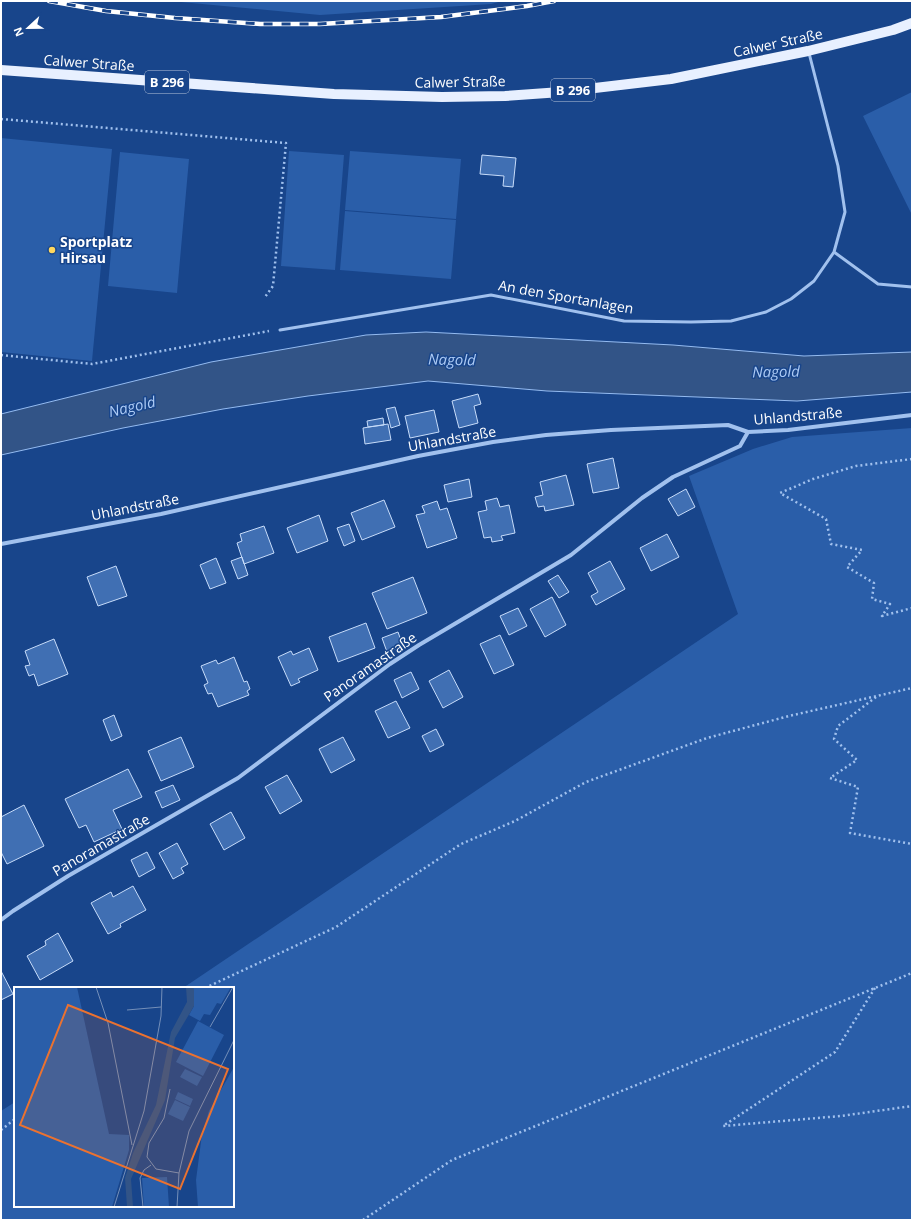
<svg xmlns="http://www.w3.org/2000/svg" width="913" height="1221" font-family="'Open Sans',sans-serif">
  <style>
    .green { fill: #2a5ea9 }
    .water { fill: #325487; stroke: #94bbf1 }
    .building { fill: #406fb3; stroke: #c7dcfa }
    .lines { fill: none; stroke-linecap: round; stroke-linejoin: round }
    .path { stroke: #a1c1ee; stroke-width: 2.5; stroke-dasharray: 2 3; stroke-linecap: butt }
    .lane { stroke: #a1c1ee; stroke-width: 3 }
    .street { stroke: #a1c1ee; stroke-width: 4 }
    .primary { stroke: #e8f0ff; stroke-width: 10 }
    .rail-casing { stroke: #fff; stroke-width: 4.5 }
    .rail { stroke: #18458b; stroke-width: 3; stroke-dasharray: 9; stroke-linecap: butt }
    .poi-dot { fill: #ffd75e; stroke: #18458b; stroke-width: 1.5 }
    .labels { text-anchor: middle; stroke-width: 3; stroke-linejoin: round; paint-order: stroke }
    .shield { fill: #18458b; stroke: #bac7dc; stroke-width: 1 }
    .shield-label { font-size: 13px; font-weight: bold; fill: #fff }
    .street-label { font-size: 14px; fill: #fff; stroke: #18458b }
    .poi-label { font-size: 14px; font-weight: bold; fill: #fff; stroke: #18458b; text-anchor: start }
    .water-label { font-size: 15px; font-style: italic; fill: #adcbf5; stroke: #18458b }
    .inset-road { fill: none; stroke: #748fb9; stroke-width: 1 }
    .view { fill: #eb7230; fill-opacity: 0.15; stroke: #eb7230; stroke-width: 2 }
    .inset-edge { fill: none; stroke: #fff; stroke-width: 2 }
  </style>
  <rect width="100%" height="100%" fill="#18458b"/>
  <path class="green" d="M170,1H502L491,4L320,15Z
    M912,92V215L863,116Z
    M1,138L112,149L92,361L1,352Z
    M289,151L344,155L335,270L281,266Z
    M350,151L461,159L456,219L345,210Z
    M120,152L189,159L177,293L108,286Z
    M345,211L456,220L451,279L340,270Z
    M912,428V1220H1V1111L15,1102V1206H233V988H183L738,614L689,476L753,449L792,437Z"/>
  <path class="water" d="M426,332L673,345L804,356L912,352V392L797,401L547,391L428,381L308,396L223,409L123,428L1,455V414L211,362L366,335Z"/>
  <path class="building" d="M482,155L516,158L513,187L503,186L504,176L480,174Z
    M478,394L481,404L474,406L478,423L459,428L452,401Z
    M395,407L400,425L391,428L386,409Z
    M434,410L439,432L410,438L405,416Z
    M383,418L384,425L368,427L367,421Z
    M388,424L391,440L365,444L363,428Z
    M613,458L619,488L593,493L587,464Z
    M566,475L574,505L545,511L544,506L538,507L535,497L543,495L540,482Z
    M469,479L472,497L448,502L444,485Z
    M686,489L695,507L678,516L668,499Z
    M497,498L500,507L509,505L515,533L501,536L503,540L492,542L491,537L484,538L478,512L487,510L485,501Z
    M384,500L395,527L362,540L351,513Z
    M437,501L440,510L447,508L457,538L427,548L416,515L425,513L422,506Z
    M319,515L328,541L297,553L287,528Z
    M349,524L355,541L344,546L337,528Z
    M264,526L274,553L244,564L237,543L242,541L240,534Z
    M667,534L679,557L651,571L640,548Z
    M242,557L248,575L238,579L231,561Z
    M216,558L226,583L210,589L200,565Z
    M610,561L625,589L596,605L591,596L598,592L588,573Z
    M116,566L127,596L98,606L87,577Z
    M558,575L569,592L559,598L548,581Z
    M413,577L427,613L387,629L372,593Z
    M552,597L566,625L545,637L530,609Z
    M518,608L527,626L509,635L500,616Z
    M366,623L375,648L338,662L329,637Z
    M398,632L403,646L387,652L382,638Z
    M500,635L514,665L494,674L480,644Z
    M54,639L68,674L38,686L34,674L29,676L25,666L30,665L25,651Z
    M309,648L318,670L298,679L300,682L291,686L278,657L291,651L293,655Z
    M234,657L244,682L247,681L250,689L247,691L249,695L218,707L212,693L208,694L204,685L208,683L201,666L216,660L218,664Z
    M449,670L463,697L443,708L429,681Z
    M411,672L419,689L402,698L394,680Z
    M396,701L410,728L388,738L375,711Z
    M114,715L122,736L111,741L103,720Z
    M436,729L444,745L430,752L422,736Z
    M181,737L194,767L161,781L148,751Z
    M343,737L355,760L331,773L319,749Z
    M128,769L142,797L113,810L122,829L94,842L86,825L79,828L65,799Z
    M287,775L302,801L280,814L265,787Z
    M173,785L180,800L162,808L155,792Z
    M24,805L44,846L7,864L1,852V817Z
    M231,812L245,838L224,850L210,824Z
    M177,843L188,864L181,868L184,873L173,879L159,853Z
    M147,852L155,868L139,877L131,860Z
    M133,886L146,910L120,924L121,927L108,934L91,903L111,892L113,897Z
    M58,933L73,961L40,980L27,956L46,945L45,941Z
    M1,971L13,994L1,1000Z"/>
  <g class="lines">
    <path class="path" d="M1,119L286,143L273,286L265,297
      M1,355L92,364L269,331
      M912,459L856,466L813,479L780,493L826,519L831,544L862,550L847,567L874,583L872,599L890,604L882,616L912,608
      M876,697L838,726L834,739L857,760L830,778L858,787L850,833L912,844
      M205,988L336,927L461,844L515,821L586,782L707,738L789,716L912,688
      M875,988L835,1052L723,1126L841,1116L912,1106
      M1,1130L15,1119
      M363,1220L452,1160L912,973"/>
    <path class="lane" d="M834,252L878,284L912,287
      M280,330L491,295L624,321L691,322L731,321L766,312L791,299L814,281L834,252L845,212L838,166L809,53"/>
    <path class="street" d="M1,544L161,514L418,456L493,442L546,435L611,430L728,425L748,432L788,430L912,415
      M1,920L13,911L68,876L238,778L390,664L419,645L571,555L642,498L673,477L740,446L748,432"/>
    <path class="primary" d="M1,70L334,94L442,97L505,96L561,92L671,79L808,51L893,30L912,23"/>
    <g class="rail-casing">
      <path id="rail" d="M49,1L106,11L175,18L260,24H320L441,17L527,6L554,1"/>
    </g>
    <use href="#rail" class="rail"/>
  </g>
  <circle class="poi-dot" cx="52" cy="250" r="4"/>
  <g class="labels">
    <g class="shield">
      <rect x="145" y="71" width="44" height="22" rx="3"/>
      <rect x="551" y="79" width="44" height="22" rx="3"/>
    </g>
    <g class="shield-label">
      <text x="167" y="87">B 296</text>
      <text x="573" y="95">B 296</text>
    </g>
    <g class="street-label">
      <text transform="translate(778 43) rotate(-12)" y="5">Calwer Straße</text>
      <text transform="translate(89 63) rotate(4)" y="5">Calwer Straße</text>
      <text transform="translate(460 82) rotate(-1)" y="5">Calwer Straße</text>
      <text transform="translate(566 297) rotate(10)" y="5">An den Sportanlagen</text>
      <text transform="translate(798 416) rotate(-5)" y="5">Uhlandstraße</text>
      <text transform="translate(452 439) rotate(-10)" y="5">Uhlandstraße</text>
      <text transform="translate(135 507) rotate(-11)" y="5">Uhlandstraße</text>
      <text transform="translate(370 667) rotate(-35)" y="5">Panoramastraße</text>
      <text transform="translate(101 845) rotate(-30)" y="5">Panoramastraße</text>
    </g>
    <g class="poi-label">
      <text x="60" y="247">Sportplatz<tspan x="60" dy="16">Hirsau</tspan></text>
    </g>
    <g class="water-label">
      <text transform="translate(452 360) rotate(1)" y="5">Nagold</text>
      <text transform="translate(776 372) rotate(-1)" y="5">Nagold</text>
      <text transform="translate(132 407) rotate(-13)" y="5">Nagold</text>
    </g>
  </g>
  <g transform="translate(14 987)">
    <rect width="220" height="220" fill="#18458b"/>
    <path d="M0,0H63L95,147L115,148V163L98,220H0ZM179,0H217L207,17L203,16L196,28L190,27L186,34L175,28L180,19ZM184,34L210,48L189,89L162,75ZM220,80V220H184L182,193L188,147L195,124ZM171,82L188,90L183,99L166,90ZM164,105L179,112L176,119L161,112ZM161,113L176,120L169,134L154,127ZM153,190L155,220H130L128,191Z" fill="#2a5ea9"/>
    <path d="M172,0H179L180,3V19L161,51L151,113L117,192L119,220H113L111,191L119,166L142,118L157,45L173,15Z" fill="#325487"/>
    <path class="inset-road" d="M82,0L94,36L118,158M113,23L147,20M196,40L219,0M156,102L150,131L135,156L133,170L142,182L165,186M100,220L130,124L147,29L148,0M129,220L126,191L130,183L137,178M163,220L165,186L175,144L220,53"/>
    <path class="view" d="M54,18L214,82L166,202L6,138Z"/>
    <rect width="220" height="220" class="inset-edge"/>
  </g>
  <rect width="913" height="1221" fill="none" stroke="#ffffff" stroke-width="4"/>
  <g transform="translate(28 28) rotate(248)" stroke="#18458b" stroke-width="3" paint-order="stroke">
  <path d="M0-3L7 15L0 10L-7 15Z" fill="#ffffff"/>
  <text y="-6" font-size="11" font-weight="bold" text-anchor="middle" fill="#ffffff">N</text>
  </g>
</svg>
